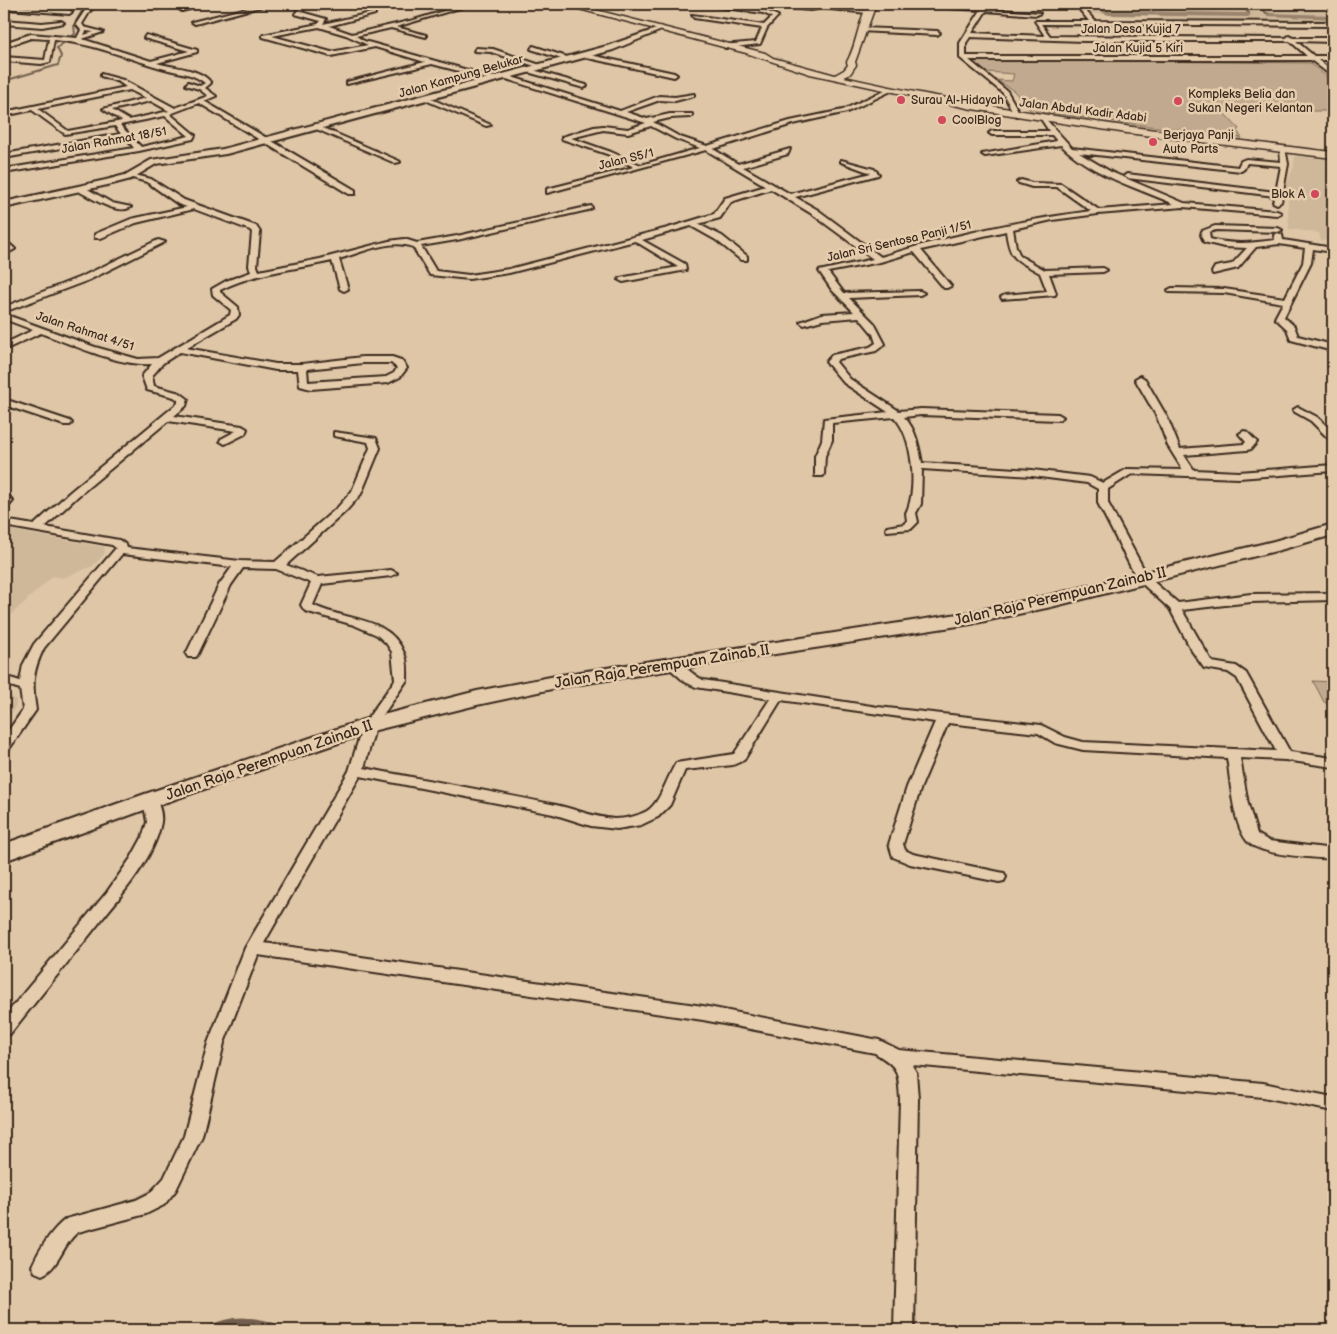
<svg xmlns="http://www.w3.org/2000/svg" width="1337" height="1334" font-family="'Balsamiq Sans',sans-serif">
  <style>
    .built { fill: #cfb89a }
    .green { fill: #c0a98e; stroke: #7e6a56 }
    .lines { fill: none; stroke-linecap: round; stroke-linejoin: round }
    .stream-far1 { stroke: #735f4d; stroke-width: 2 }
    .stream { stroke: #735f4d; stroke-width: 6 }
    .canal { fill: #99836d; fill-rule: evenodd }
    .minor-casing { stroke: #3b2a1e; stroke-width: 4 }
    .tertiary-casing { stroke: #3b2a1e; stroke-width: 4 }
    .secondary-casing { stroke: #3b2a1e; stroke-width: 3 }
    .primary-casing { stroke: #3b2a1e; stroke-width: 4 }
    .minor { fill: #e5ccad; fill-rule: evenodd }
    .tertiary { fill: #e5ccad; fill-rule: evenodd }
    .secondary { fill: #e5ccad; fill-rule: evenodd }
    .primary { fill: #e5ccad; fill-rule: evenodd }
    .poi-dot { fill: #d1495b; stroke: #e5ccad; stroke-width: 2 }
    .labels { text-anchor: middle; stroke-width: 5; stroke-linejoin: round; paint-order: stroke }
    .far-street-label { font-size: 12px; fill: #3b2a1e; stroke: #e5ccad }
    .far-poi-label { font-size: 12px; fill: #3b2a1e; stroke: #e5ccad; text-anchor: start }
    .street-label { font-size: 15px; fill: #3b2a1e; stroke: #e5ccad }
  </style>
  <rect width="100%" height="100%" fill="#dec6a7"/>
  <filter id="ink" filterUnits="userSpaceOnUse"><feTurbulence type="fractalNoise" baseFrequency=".02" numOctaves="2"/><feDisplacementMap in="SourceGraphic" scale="10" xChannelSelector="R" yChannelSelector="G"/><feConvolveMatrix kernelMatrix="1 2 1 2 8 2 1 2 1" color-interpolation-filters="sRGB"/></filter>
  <g filter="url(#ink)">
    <path class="built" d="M1080,4H1333V22L1250,19L1247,22L1163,21L1156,15L1090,14Z
      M1295,155L1333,160V242L1321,240L1319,233L1289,229L1287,183L1294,166Z
      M4,529L104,547L105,553L93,566L63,578L53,576L4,621L10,625L4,631Z
      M4,691L13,697L16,701V705L4,728Z"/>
    <path class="green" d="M968,59L1310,63L1333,82V111H1222L1239,129L1237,131L1242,138L1031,111L1014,91L997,80L1012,81L1014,74L986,72Z
      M1313,681L1333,682V706L1324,702Z"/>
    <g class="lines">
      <path class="stream-far1" d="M1239,4L1249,13
        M1257,4L1266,13L1271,14
        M4,81L58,65L61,56L57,48L75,34L74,25L86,4"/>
      <path class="stream" d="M207,1330C231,1317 258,1318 283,1330"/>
      <path class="canal" d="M1097,4H1103L1109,11L1248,13L1251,15L1248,17L1109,15L1103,13Z
        M1269,13L1333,15V19L1267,16V14Z"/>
      <g class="minor-casing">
        <path id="minor" d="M92,4H98L90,11L82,24L84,27L103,32L82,39L151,61L189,51L144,38L146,35L197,50V52L157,63C173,68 201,68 211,83L205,88L216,96L204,101L355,190V194H349L199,103L170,114L195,135L193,139L139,151L4,173V169L134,148L125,137L4,158V154L121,134L115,126L65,134L32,110L4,116V112L126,87L119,82L101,76V74L123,80L175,108L208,96L199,89L186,85L188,82L200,86L205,83C193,73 179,73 165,69C128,59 93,43 54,40L50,62L41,64L4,61V57L45,60L49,39L31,38L4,47V43L31,34L77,38L81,30L76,24L86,9ZM86,31L94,32L84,35ZM130,90L146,98L103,109L122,121L68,131L38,109ZM151,101L169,111L129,120L112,110ZM165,116L189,136L141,147L120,125Z
          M127,4H175L157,9Z
          M200,4H209L182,11L179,9Z
          M263,4H271L195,24L192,22Z
          M283,4L305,8L301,12L326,19L323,24L375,12V14L329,26L352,34L414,20L467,4H473L396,27L426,35V37L391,28L356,36L364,41L496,78L493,80L432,64L347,84V82L425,62L375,47L331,56L263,37V35L318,24L321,21L295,14L299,9ZM319,27L346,35L368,45L331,52L272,36Z
          M697,4L764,10L778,16L767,28L760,44L725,48L723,45L756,42L762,28L694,18L692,15L764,25L772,17L763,13Z
          M772,4L811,6L822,4L870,11L867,13L822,8L811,10L773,7L770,5Z
          M914,4L1040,13L1037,15L986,11L972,33L1045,36L1035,21H1089L1080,10L1083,8L1095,21L1333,22V26L1041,24L1050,36L1286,38L1289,36L1293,38H1333V42L1296,41L1314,56H1333V60H1318L1333,72V77L1311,60H969L1007,91L1020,114L1017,116L1014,114L1003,93L960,58V43L981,10L916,6ZM970,37L1084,41H1290L1307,56H966V43Z
          M11,6L69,10L72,12L69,14L9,9Z
          M4,20L42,23L61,21L64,23L42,27L4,24Z
          M862,28L937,31L940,33L937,35L860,31Z
          M533,46L570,58L571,59L568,61L531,49Z
          M476,48L493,49L543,66L538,67L491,52L474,51Z
          M581,53L674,73L677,75L674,77L579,56Z
          M526,68L586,85L587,86L584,88L524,71Z
          M502,74L620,111L659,96L675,97L694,94V96L675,101L660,100L626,112L647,119L670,114H692V116L690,117L670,118L653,122L680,137L707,146L790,121L843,110L887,89H891V91L847,112L793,124L713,149L738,164L790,149L788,154L743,167L790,194L871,173L841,162V160L874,169L879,174L878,175L795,197L818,210L881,257C949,236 1021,220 1091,211L1057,187H1032L1019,183L1017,182L1021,180L1032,183L1061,184L1099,210L1174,204C1135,187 1092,175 1061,145L985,156L982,154L1057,141L1052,135H992L989,133L992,131H1049L1039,116H1043L1072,148L1238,167L1241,161L1246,159L1281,162L1280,149L1285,148L1288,164L1281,202L1277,204L1273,202L1275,196L1127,178L1124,176L1127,174L1276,192L1281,166L1247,163L1244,169L1241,171L1079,153L1111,172L1184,203L1277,211L1281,213L1277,215L1183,207L1098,214L1052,220L1013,229L1016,247L1020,256L1045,270L1103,268L1107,270L1103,272L1049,274L1056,293L1055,295L1002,299L1001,297L1005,295L1047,291L1040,273C1016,259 1010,261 1006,231L921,250L951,286L947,288H944L914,252L880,262L828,272L844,293L920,291L924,293L920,295L849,298L874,323L885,344L876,351L838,359L836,362L850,379L899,411L921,409L1058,414L1063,417L1058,420L921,415L904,417C916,429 919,447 922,463L1032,470L1090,477L1103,483L1127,469L1183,470L1168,446L1157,417L1135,379L1140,376L1145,379L1167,417L1180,449L1244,444L1246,442L1239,434L1244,431L1247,432L1257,442L1251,449L1247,450L1184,455L1194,470L1239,472L1333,465V471L1239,478L1135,474L1130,475L1108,489V503L1148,577L1178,603L1251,594L1333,593V600L1251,602L1182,610L1212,662L1236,666L1246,673L1290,752L1333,758V767L1285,760L1240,758L1248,804L1257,834L1269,841L1333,849V859C1313,857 1260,856 1247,841C1232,822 1231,781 1227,758L1083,750L1055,743L1038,733L948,723L921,787L903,844L905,850L913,854L999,872L1004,873L1006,877L1004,881L999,882L910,864L893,857L889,844L907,787L935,722L781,700L744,760L733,765L685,770L670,805L658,817L641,825L617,829L591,826L553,814L360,776L264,943L703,1006L879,1040L899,1050L1263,1083L1333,1097V1111L1263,1097L912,1065L916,1072L918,1099L914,1330H894L900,1099C898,1072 900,1068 875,1053L703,1020L258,955L224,1043L202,1136L176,1190L164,1205L146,1214L78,1232C63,1243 59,1268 42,1275L35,1272L32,1266C39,1250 52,1229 66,1219L136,1200L150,1193L164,1178L184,1136L208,1043L245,948L349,771L363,725L395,680L392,652L386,643L377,635L354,625L305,611L301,605L311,583L276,569L243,568L231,585L198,654L196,657H188L186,654L219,585L232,567L122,554L44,648C32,672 32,685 36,710L9,749L4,750V737L23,710L20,689L4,684V676L20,681L23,665L34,644L116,548L112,545L4,526V520L34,525L70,492L178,403V400L174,397L147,390L142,376L152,364C117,366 74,345 41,333L4,350V344L33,330L4,319V314L95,347L138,359L158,358L230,315L231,310L213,295L212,289L226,281L251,272L249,266L252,232L250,230L194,209L136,223L101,238H95V234L131,219L187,207L178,204L147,182L129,177L128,176L131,174L151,179L184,200L256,226L260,232L257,266L259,271L320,259L389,241L404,239L417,243L457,236L591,206L592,208L588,210L457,240L421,246L436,271L469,275L509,269L668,228L714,214L725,198L766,186L706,150L547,193V189L634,167L607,154L562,139V137L594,127L603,126L628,129L646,123L500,77ZM651,126L676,139L700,148L641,165L611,152L571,138L603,130L628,133ZM771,189L812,214L873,259L819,271L832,290L854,312L822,314L800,322L804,325L822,320L859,317L873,334L876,343L870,347L832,355L826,362L844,383L888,412L824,419L822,440L815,456V476H823L824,474L825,456L832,440V423L894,417C913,436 918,490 906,513L907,521L904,524L887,527L886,529L887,531L911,529L918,522L916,513L921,504L922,469L1032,476L1087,483L1098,489V503L1137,579L1170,609L1192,651L1204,668L1228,672L1237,678L1276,751L1083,742L1065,737L1041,725L878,707L703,680C692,675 683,663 672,660L666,664L668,667L685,682L696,687L770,699L734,754L676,763C667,777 661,802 647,811C638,816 625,819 614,819C592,817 573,808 551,804C489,791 426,780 364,768L376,725L407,680C407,671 408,661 404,653C389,615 343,621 313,605L322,584L391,576L397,573L391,570L318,577L286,565L346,511L361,494L380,448L376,438L334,432V436L368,442L370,448L352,491L338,507L275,562L240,561L127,548L126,545L119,540L45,527L78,496L168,421L236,431L221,439L220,441L225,444L245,434L247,429L242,426L174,416L186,406L188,399L180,393L154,386L152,376L163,363L180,352L276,370H298L300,386L311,389L388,383L400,377L407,368L401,360L392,357H363L302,364H276L186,348L236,319L239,315L238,307L220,292V290C255,272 294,270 332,261L340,289L344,291L348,289L339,259C360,253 391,238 413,247L430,275L469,279L509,273L635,241L678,267L620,278L619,280L623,282L686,270L685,264L642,240L691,226L716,240L741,260H747V256L722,236L698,224L720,218L731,202ZM363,363H391L397,368L394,373L386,377L308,382L307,369Z
          M423,97H427L491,125L486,126L423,99Z
          M316,125L399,161L400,162L395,163L314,128L313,127Z
          M78,187H84L112,203L131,207C117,216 91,197 78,191Z
          M1215,226L1278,228L1282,230L1278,232L1216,230L1209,232L1210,239C1231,245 1253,243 1275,240L1274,235L1278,233L1282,235L1283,240L1333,248V252L1313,249L1311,263L1284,317L1294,326L1298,336L1333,345V351L1291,340L1287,329L1275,318L1283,303L1224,293L1169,292L1168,290L1172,288L1224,289L1285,298L1303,263L1305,248L1279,244L1256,247L1238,268L1213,274L1212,272L1215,267L1232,264L1247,248L1224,247L1204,242L1201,235L1202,231Z
          M4,239L15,249L4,255V250L6,248L4,245Z
          M158,240L165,242L89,280L4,312V307L83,276Z
          M4,399L70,421L72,423L70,425H64L4,405Z
          M1298,407L1317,417L1333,432V440L1329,439L1311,421L1295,412L1293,410Z
          M4,494L8,495L13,501L8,507L4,508Z
          M150,795L155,797C159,804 162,814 161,822C155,858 121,895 99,923C70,960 39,997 10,1034L4,1036V1017L107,892L131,858L142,838L147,822L143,800L145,797Z"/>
      </g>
      <g class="tertiary-casing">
        <path id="tertiary" d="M659,28L664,29L613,50L226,154L156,164L131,179L112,184L4,208V202L106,180L125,175L151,160L223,149L607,46Z"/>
      </g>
      <g class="secondary-casing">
        <path id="secondary" d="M560,4H572L765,53L773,58L835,75L844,70L848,65L847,62C857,44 858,22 868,4H876L855,62L856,65L850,74L844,77C1005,114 1169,132 1333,152V158L1127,133L972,109L810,74L746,53Z"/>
      </g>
      <g class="primary-casing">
        <path id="primary" d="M1333,524V535L1280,550L1051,607L971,624L561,687L477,705L376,730L158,805L4,861V844L142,795L363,720L477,691L561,675L971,612L1051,595L1274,541Z"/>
      </g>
      <use href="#minor" class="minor"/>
      <use href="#tertiary" class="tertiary"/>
      <use href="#secondary" class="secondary"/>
      <use href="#primary" class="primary"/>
    </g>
  </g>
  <g class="poi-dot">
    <circle cx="901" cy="100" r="5"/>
    <circle cx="1178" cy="101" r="5"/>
    <circle cx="942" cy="120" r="5"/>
    <circle cx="1153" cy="142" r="5"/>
    <circle cx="1315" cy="194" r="5"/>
  </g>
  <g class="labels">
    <g class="far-street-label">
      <text x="1131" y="33">Jalan Desa Kujid 7</text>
      <text x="1138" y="52">Jalan Kujid 5 Kiri</text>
      <text transform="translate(461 76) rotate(-16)" y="4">Jalan Kampung Belukar</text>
      <text transform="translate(1083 110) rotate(7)" y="4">Jalan Abdul Kadir Adabi</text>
      <text transform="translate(114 140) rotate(-10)" y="4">Jalan Rahmat 18/51</text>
      <text transform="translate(626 159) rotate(-14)" y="4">Jalan S5/1</text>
      <text transform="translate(899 241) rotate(-13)" y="4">Jalan Sri Sentosa Panji 1/51</text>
      <text transform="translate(85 331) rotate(18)" y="4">Jalan Rahmat 4/51</text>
    </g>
    <g class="far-poi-label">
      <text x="1188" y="98">Kompleks Belia dan<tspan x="1188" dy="14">Sukan Negeri Kelantan</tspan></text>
      <text x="911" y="104">Surau Al-Hidayah</text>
      <text x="952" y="124">CoolBlog</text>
      <text x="1163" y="139">Berjaya Panji<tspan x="1163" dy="14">Auto Parts</tspan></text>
      <text x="1305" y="198" text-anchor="end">Blok A</text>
    </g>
    <g class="street-label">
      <text transform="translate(1060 596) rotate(-13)" y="5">Jalan Raja Perempuan Zainab II</text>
      <text transform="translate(662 666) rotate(-9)" y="5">Jalan Raja Perempuan Zainab II</text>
      <text transform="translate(269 760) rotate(-19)" y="5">Jalan Raja Perempuan Zainab II</text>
    </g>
  </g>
  <rect width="1337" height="1334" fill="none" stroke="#e5ccad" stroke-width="20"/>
  <rect x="10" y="10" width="1317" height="1314" fill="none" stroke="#3b2a1e" stroke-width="2" filter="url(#ink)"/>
</svg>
